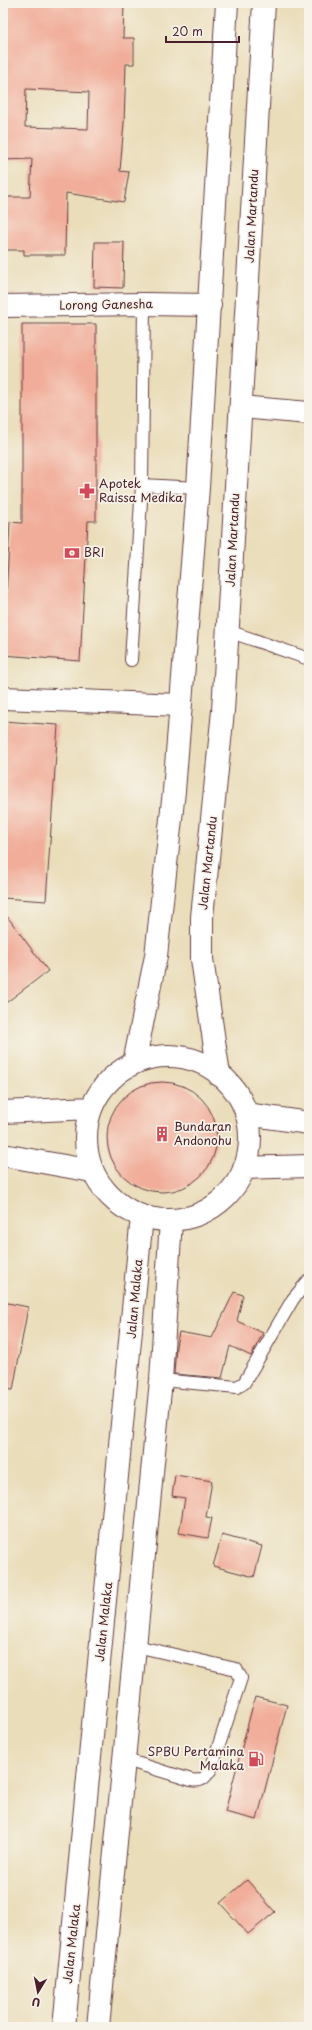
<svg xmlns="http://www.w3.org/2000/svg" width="312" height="2030" font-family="'Playpen Sans',sans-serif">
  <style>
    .building { fill: #f1ad9a; fill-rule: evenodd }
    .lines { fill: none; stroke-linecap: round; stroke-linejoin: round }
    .service-casing { stroke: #623c40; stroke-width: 14 }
    .minor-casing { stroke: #623c40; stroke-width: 24 }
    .tertiary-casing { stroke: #623c40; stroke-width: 24 }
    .trunk-casing { stroke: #623c40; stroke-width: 24 }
    .service { stroke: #fff; stroke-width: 12 }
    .minor { stroke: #fff; stroke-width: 22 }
    .tertiary { stroke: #fff; stroke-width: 22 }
    .trunk { stroke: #fff; stroke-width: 22 }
    .labels { text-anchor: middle; stroke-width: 3.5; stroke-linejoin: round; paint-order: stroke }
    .street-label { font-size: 12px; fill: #4a1f2b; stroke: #f7f3e8 }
    .poi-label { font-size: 12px; fill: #4a1f2b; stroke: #f7f3e8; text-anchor: start }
  </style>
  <rect width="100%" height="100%" fill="#f7f3e8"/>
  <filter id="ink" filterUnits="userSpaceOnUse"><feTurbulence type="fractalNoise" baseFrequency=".025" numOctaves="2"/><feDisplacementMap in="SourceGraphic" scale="8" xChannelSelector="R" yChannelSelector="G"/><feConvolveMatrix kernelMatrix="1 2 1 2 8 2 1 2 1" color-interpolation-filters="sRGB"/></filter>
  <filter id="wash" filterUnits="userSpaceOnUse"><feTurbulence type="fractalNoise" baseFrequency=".012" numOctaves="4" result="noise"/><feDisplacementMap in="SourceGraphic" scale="16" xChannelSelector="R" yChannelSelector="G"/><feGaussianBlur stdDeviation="0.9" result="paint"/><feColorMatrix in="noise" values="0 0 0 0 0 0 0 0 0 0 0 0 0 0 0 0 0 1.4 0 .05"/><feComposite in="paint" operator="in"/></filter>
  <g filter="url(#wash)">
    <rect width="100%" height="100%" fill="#eaddba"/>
    <g id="blocks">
      <path class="building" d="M3,3H124L123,38H134V64H126L124,123L120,171L129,172L124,202L66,193L65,255H24V250H3V197H30L32,159L3,160ZM26,89L89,92L88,129L25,127Z
        M95,242H124L123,288L94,287Z
        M22,324H96V521H88L80,661L3,655L10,522L22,523Z
        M3,721L58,725L46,901L3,898Z
        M3,911L48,971L3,1005Z
        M107 1137a55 55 0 1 1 110 0a55 55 0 1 1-110 0Z
        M234,1292L243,1295L237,1321L263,1333L251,1356L230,1346L222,1378L174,1374L176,1346L179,1332L212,1338Z
        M3,1302L28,1307L13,1390L3,1389Z
        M175,1475L212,1481L206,1517L212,1518L208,1538L179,1533L185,1498L172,1496Z
        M222,1535L262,1546L254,1577L213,1566Z
        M255,1697L287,1705L257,1820L225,1812Z
        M247,1880L275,1912L248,1934L220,1903Z"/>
    </g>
  </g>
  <g filter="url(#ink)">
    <use href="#blocks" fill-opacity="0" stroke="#623c40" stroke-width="1"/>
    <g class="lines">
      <g class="service-casing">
        <path id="service" d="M142,485L198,488
          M228,631L309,659
          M131,660L142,485L144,304
          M161,1380L237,1387L244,1383L293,1299L309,1280
          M123,1759L191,1780C202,1782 205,1778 211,1769L241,1678L236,1669L136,1646"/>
      </g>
      <g class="minor-casing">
        <path id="minor" d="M3,306L144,304L210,305
          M241,407L309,413
          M3,698L180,705"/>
      </g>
      <g class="tertiary-casing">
        <path id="tertiary" d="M64,2027L142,1216
          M98,2027L161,1380L171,1220"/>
      </g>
      <g class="trunk-casing">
        <path id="trunk" d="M86 1138a82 82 0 1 1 164 0a82 82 0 1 1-164 0Z
          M134,1063L156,956L174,791L198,488L227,3
          M219,1075L202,959V917L223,711L264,3
          M3,1112L91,1108
          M246,1114L309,1123
          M3,1155L92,1171
          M244,1168L309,1166"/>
      </g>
      <use href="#service" class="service"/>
      <use href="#minor" class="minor"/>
      <use href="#tertiary" class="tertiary"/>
      <use href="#trunk" class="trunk"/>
    </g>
  </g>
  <defs>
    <g id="pharmacy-bare" transform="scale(1.2)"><path d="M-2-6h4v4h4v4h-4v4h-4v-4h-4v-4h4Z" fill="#d1495b" stroke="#f7f3e8" stroke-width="2.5" paint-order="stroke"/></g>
    <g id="bank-bare" transform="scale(1.2)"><path d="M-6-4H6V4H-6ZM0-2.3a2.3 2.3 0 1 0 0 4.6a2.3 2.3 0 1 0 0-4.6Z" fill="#d1495b" stroke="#f7f3e8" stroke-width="2.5" paint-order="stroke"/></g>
    <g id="building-bare" transform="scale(1.2)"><path d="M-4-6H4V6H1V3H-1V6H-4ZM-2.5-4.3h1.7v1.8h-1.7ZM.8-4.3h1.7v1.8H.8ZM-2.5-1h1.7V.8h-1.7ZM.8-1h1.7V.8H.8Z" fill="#d1495b" stroke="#f7f3e8" stroke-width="2.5" paint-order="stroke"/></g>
    <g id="fuel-bare" transform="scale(1.2)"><path d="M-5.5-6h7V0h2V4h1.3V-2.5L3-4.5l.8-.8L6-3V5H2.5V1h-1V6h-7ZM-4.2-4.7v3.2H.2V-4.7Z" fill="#d1495b" stroke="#f7f3e8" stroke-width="2.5" paint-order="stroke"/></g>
  </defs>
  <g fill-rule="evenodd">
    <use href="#pharmacy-bare" x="87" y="491"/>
    <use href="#bank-bare" x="72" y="553"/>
    <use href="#building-bare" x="162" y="1134"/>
    <use href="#fuel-bare" x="256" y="1759"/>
  </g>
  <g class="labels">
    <g class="street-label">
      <text transform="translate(252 216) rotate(-87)" y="4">Jalan Martandu</text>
      <text transform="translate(106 305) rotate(-1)" y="4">Lorong Ganesha</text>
      <text transform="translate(233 540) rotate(-87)" y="4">Jalan Martandu</text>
      <text transform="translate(208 863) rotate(-84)" y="4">Jalan Martandu</text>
      <text transform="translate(135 1299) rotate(-85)" y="4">Jalan Malaka</text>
      <text transform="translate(104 1622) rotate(-84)" y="4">Jalan Malaka</text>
      <text transform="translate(72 1944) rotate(-84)" y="4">Jalan Malaka</text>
    </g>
    <g class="poi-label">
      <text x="99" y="488">Apotek<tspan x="99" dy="14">Raissa Medika</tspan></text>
      <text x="84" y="557">BRI</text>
      <text x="174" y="1131">Bundaran<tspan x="174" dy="14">Andonohu</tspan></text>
      <text x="244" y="1756" text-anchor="end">SPBU Pertamina<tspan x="244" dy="14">Malaka</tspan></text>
    </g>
  </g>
  <rect width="312" height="2030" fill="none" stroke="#f7f3e8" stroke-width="16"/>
  <g transform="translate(38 1992) rotate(190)" stroke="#f7f3e8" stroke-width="3" paint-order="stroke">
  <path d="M0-3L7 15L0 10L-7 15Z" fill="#4a1f2b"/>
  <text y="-6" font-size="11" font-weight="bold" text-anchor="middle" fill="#4a1f2b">U</text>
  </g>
  <path d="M166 36v6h73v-6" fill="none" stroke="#4a1f2b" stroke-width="2"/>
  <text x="172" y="36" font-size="12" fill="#4a1f2b" stroke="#f7f3e8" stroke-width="3" paint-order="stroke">20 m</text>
</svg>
